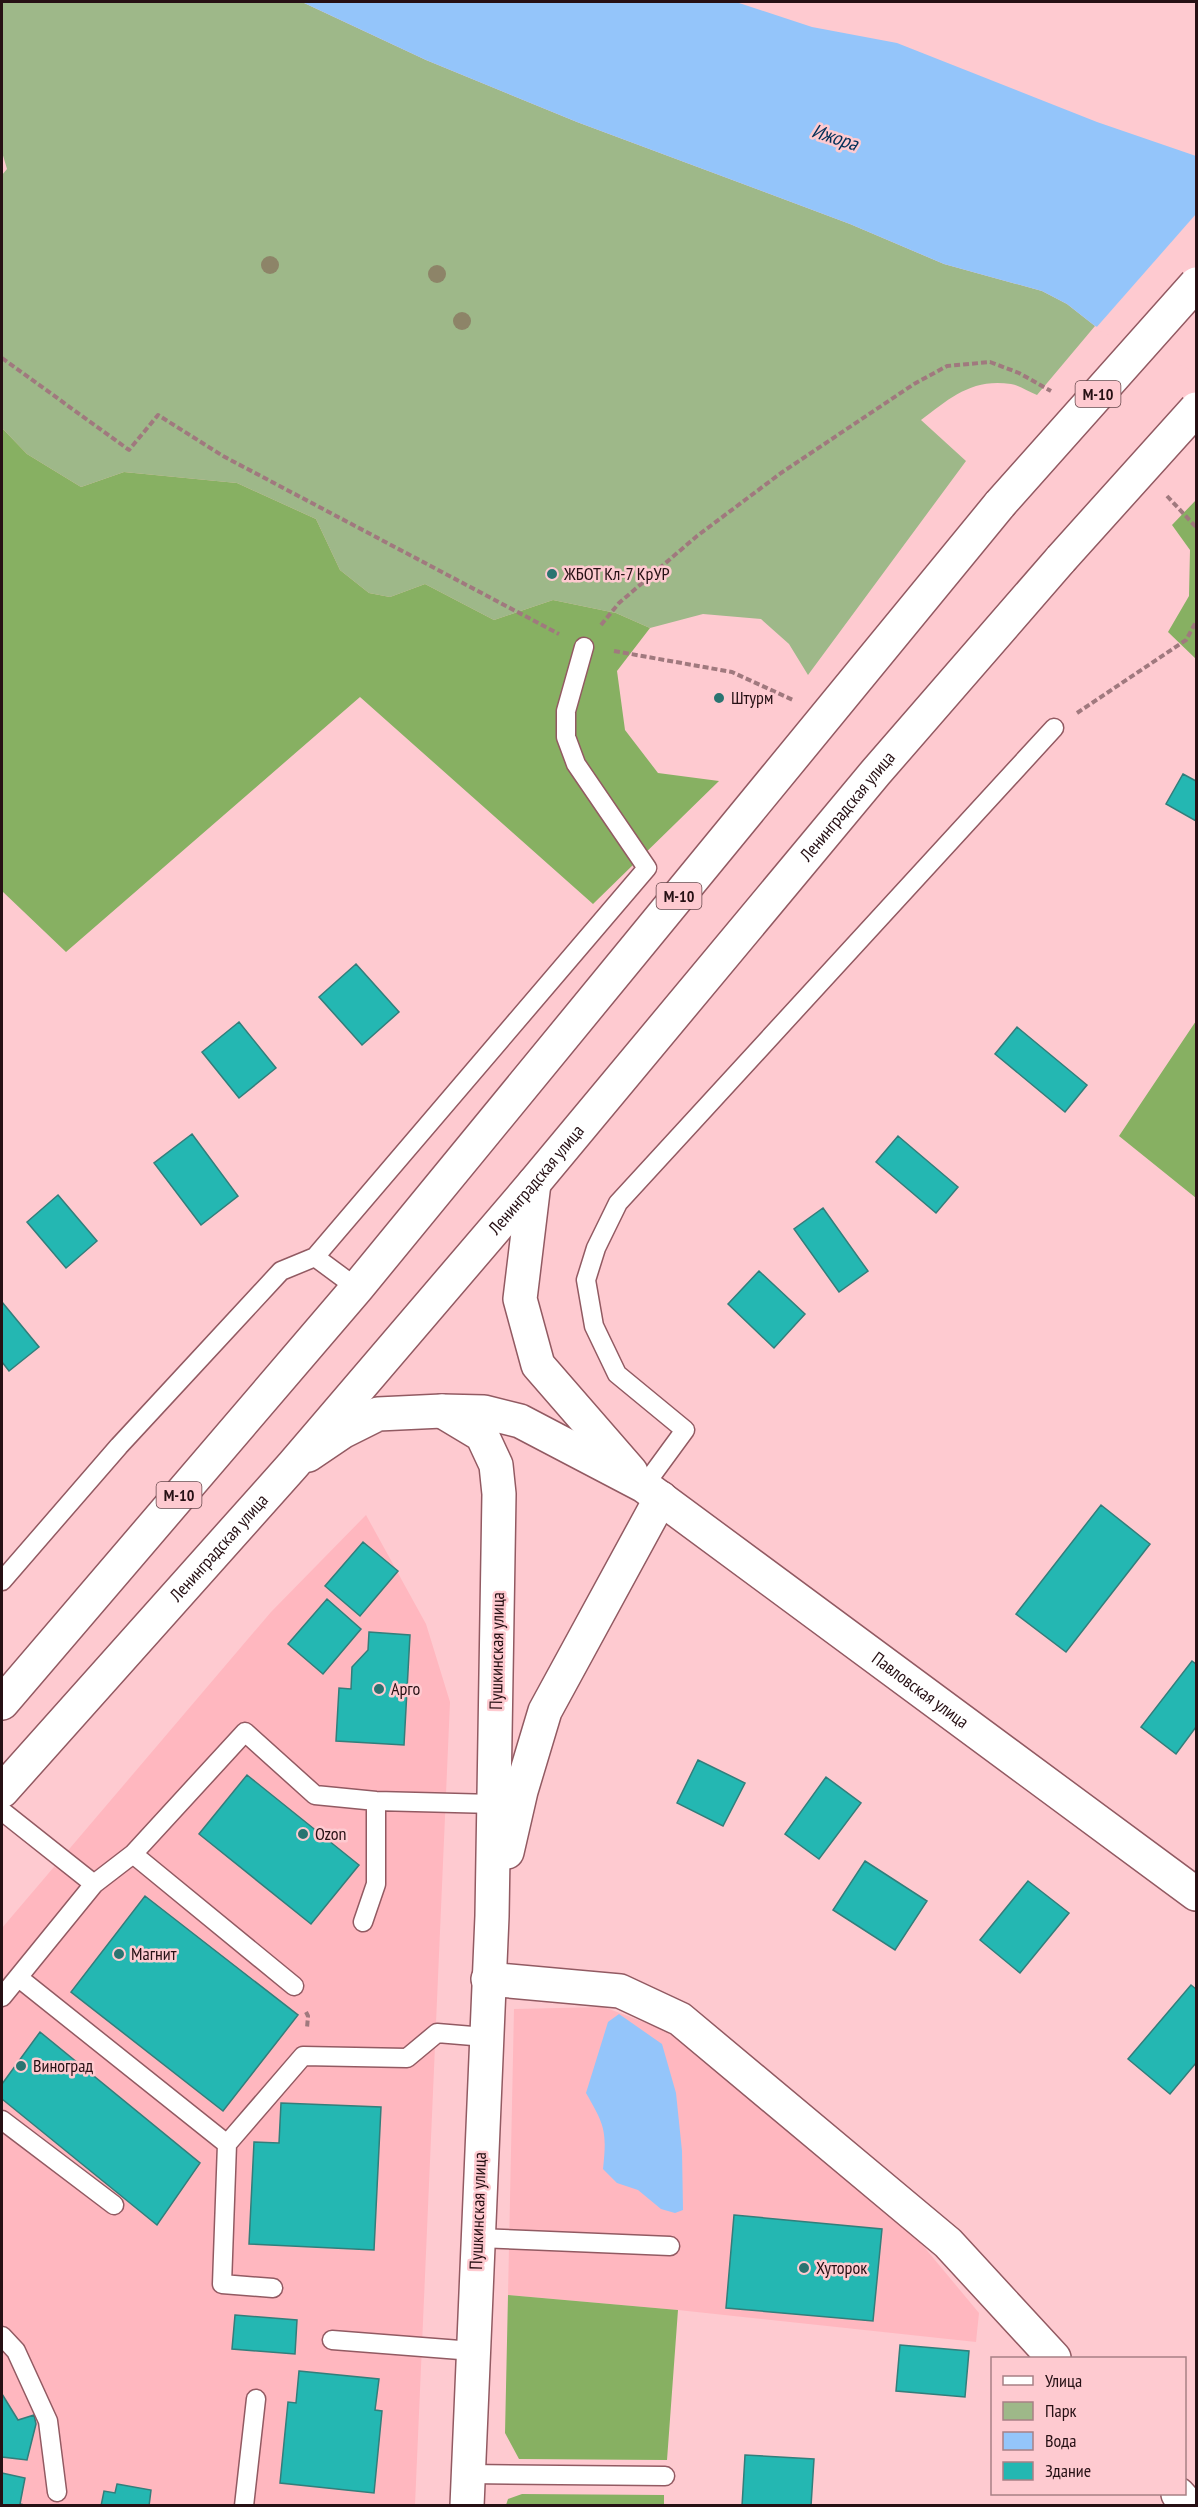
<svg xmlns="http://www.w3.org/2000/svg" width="1198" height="2507" font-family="'PT Sans Narrow',sans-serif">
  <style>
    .built { fill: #ffb7bf }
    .green { fill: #9eb889 }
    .forest { fill: #87b062 }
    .water { fill: #94c5fa }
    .pier { fill: #fecad0 }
    .building { fill: #24b7b2; stroke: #327e7b; stroke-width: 1.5 }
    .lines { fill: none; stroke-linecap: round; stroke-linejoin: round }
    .service-casing { stroke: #925a62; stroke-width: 21 }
    .minor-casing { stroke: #925a62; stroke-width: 36 }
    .secondary-casing { stroke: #925a62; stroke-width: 36 }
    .trunk-casing { stroke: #925a62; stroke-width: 36 }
    .path { stroke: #a0797e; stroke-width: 4; stroke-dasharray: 6 3; stroke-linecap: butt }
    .service { stroke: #fff; stroke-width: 18 }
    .minor { stroke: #fff; stroke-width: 33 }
    .secondary { stroke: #fff; stroke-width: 33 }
    .trunk { stroke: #fff; stroke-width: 33 }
    .trunk-bridge-casing { stroke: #925a62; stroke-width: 36; stroke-linecap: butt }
    .trunk-bridge { stroke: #fff; stroke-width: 33 }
    .tree { fill: #8d8468 }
    .poi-dot { fill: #2a7471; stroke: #fecad0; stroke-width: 2 }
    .labels { text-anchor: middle; stroke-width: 5; stroke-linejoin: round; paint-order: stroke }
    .shield { fill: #fecad0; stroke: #67484c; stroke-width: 1.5 }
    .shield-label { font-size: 16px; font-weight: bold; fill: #261014 }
    .poi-label { font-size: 18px; fill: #261014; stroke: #fecad0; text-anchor: start }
    .street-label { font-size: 18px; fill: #261014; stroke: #fecad0 }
    .water-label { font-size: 20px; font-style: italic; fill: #002e57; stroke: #fecad0 }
  </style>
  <rect width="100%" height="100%" fill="#fecad0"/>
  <path class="built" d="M366,1515L426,1624L450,1702L415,2505L2,2506V1928L271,1612Z
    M604,2007L667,2031L900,2218L979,2313L976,2342L678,2310L508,2295L514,2009Z"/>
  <path class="green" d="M2,2H302L426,60L577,122L850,224L944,264L1042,291L1067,304L1095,326L1037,395C1029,392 1019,385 1011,384C972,378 950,398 921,420L966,461L808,675L789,644L761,619L703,614L650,628L616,613L553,600L494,620L425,584L390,597L369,593L340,570L316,519L237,483L124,472L81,487L27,454L2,428V175L7,169L2,152Z"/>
  <path class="forest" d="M2,428L27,454L81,487L124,472L237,483L316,519L340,570L369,593L390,597L425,584L494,620L553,600L616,613L650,628L617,671L625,730L658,773L719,781L593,904L360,697L66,952L2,891Z
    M1196,500V659L1168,632L1189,596L1190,550L1172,525Z
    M1196,1021V1198L1119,1136Z
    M508,2295L678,2310L667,2460L519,2459L505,2433Z
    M522,2494L664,2495V2505H506L508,2499Z"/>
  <path class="water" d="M302,2H736L812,27L897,43L1097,122L1196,156V369L1095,326L1067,304L1042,291L944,264L850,224L577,122L426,60Z
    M619,2014L662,2044L676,2093L682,2151L683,2210L675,2213L661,2209L638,2190L617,2183L603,2169C607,2131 605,2126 586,2093L608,2022Z"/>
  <path class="pier" d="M1196,214V372L1095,329Z"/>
  <path class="building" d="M1183,774L1196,781V821L1166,804Z
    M356,964L399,1012L362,1045L319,997Z
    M239,1022L276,1068L239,1098L202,1052Z
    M1017,1027L1087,1085L1065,1112L995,1054Z
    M192,1134L238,1196L201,1225L154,1163Z
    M898,1136L958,1187L936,1213L876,1162Z
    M58,1195L97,1241L66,1268L27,1222Z
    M823,1208L868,1271L839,1292L794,1229Z
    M759,1271L805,1314L774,1348L728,1304Z
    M2,1302L39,1347L9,1371L2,1362Z
    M1101,1505L1150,1544L1066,1652L1016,1614Z
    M363,1542L398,1571L360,1616L325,1586Z
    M327,1599L361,1629L323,1674L288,1644Z
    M369,1632L410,1635L404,1745L336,1741L339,1688L351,1689L352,1667L368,1650Z
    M1192,1661L1196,1664V1727L1176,1754L1141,1727Z
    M698,1760L745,1783L723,1826L677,1803Z
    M247,1775L359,1865L311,1924L199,1834Z
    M826,1777L861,1803L819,1859L785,1834Z
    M865,1861L927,1901L895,1950L833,1910Z
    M1028,1881L1069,1913L1020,1973L980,1940Z
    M145,1896L298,2015L223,2111L71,1992Z
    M1191,1985L1196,1989V2063L1170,2094L1128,2059Z
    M40,2032L200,2163L157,2225L2,2099V2084Z
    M281,2103L381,2107L374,2250L249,2244L254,2142L279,2143Z
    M734,2215L882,2229L873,2321L726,2308Z
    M235,2315L297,2320L295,2354L232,2349Z
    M900,2345L969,2351L965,2397L896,2391Z
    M299,2371L379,2379L375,2410L382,2411L374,2493L280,2483L288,2402L296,2403Z
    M2,2394L18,2420L34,2415L36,2424L27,2460L2,2457Z
    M745,2455L814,2459L811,2506H742Z
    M2,2473L25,2478L20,2504L29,2506H2Z
    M117,2484L151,2490L149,2506H101L104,2491L115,2493Z"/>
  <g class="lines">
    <g class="service-casing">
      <path id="service" d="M357,1288L315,1257L647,868L576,764L566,737V711L584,647
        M644,1486L685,1430L617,1374L594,1326L586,1280L596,1248L618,1203L1054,728
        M2,1581L119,1446L281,1271L315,1257
        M2,1811L94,1884
        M133,1854L294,1986
        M363,1922L376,1884V1801
        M19,1978L227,2144L303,2056L407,2058L437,2033L485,2037
        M2,1997L94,1884L133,1854L245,1732L315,1795L376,1801L494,1804
        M2,2120L114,2205
        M227,2144L222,2284L273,2288
        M478,2238L670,2246
        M2,2336L16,2351L48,2421L57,2492
        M332,2340L473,2351
        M468,2474L665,2476
        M244,2506L256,2399"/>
    </g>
    <g class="minor-casing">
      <path id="minor" d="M488,1979L620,1991L680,2019L948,2243L1054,2358
        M1178,2494L1189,2506"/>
    </g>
    <g class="secondary-casing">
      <g id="secondary">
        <path d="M534,1183L520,1299L538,1365L631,1472"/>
        <path d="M442,1411L482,1435L496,1465L499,1494L492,1916L467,2506"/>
        <path id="s1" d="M308,1455L342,1432L378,1414L442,1411L484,1412L520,1421L644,1486L1196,1894"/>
        <path d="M507,1852L521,1791L545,1711L661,1498"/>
      </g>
    </g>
    <g class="trunk-casing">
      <g id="trunk">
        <path d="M2,1703L357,1288L1000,504"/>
        <path id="s2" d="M2,1791L293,1465L534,1183L876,772L1061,559"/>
      </g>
    </g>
    <path class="path" d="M2,358L129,450L158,415L223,456L559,634
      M1167,496L1196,527
      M601,625L619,603L697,536L781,473L914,384L947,366L990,362L1019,373L1051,391
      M614,651L732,672L793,700
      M1077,713L1186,640L1196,622
      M306,2012L308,2016L307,2028"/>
    <use href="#service" class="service"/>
    <use href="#minor" class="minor"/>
    <use href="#secondary" class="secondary"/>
    <use href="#trunk" class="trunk"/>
    <g class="trunk-bridge-casing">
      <path id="trunk-bridge" d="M1000,504L1196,284
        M1061,559L1196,409"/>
    </g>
    <use href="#trunk-bridge" class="trunk-bridge"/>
  </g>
  <g class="tree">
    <circle cx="270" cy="265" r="9"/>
    <circle cx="437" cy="274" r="9"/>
    <circle cx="462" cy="321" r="9"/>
  </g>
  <g class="poi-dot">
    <circle cx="552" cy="574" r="6"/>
    <circle cx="719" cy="698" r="6"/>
    <circle cx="379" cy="1689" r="6"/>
    <circle cx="303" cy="1834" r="6"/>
    <circle cx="119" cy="1954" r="6"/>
    <circle cx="21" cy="2066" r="6"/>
    <circle cx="804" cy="2268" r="6"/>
  </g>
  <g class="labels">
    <g class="shield">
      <rect x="1075.5" y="381" width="45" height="26" rx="4.5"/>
      <rect x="656.5" y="883" width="45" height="26" rx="4.5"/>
      <rect x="156.5" y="1482" width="45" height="26" rx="4.5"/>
    </g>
    <g class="shield-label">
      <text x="1098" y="400">М-10</text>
      <text x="679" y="902">М-10</text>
      <text x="179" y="1501">М-10</text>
    </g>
    <g class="poi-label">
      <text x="564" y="580">ЖБОТ Кл-7 КрУР</text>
      <text x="731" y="704">Штурм</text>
      <text x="391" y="1695">Арго</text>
      <text x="315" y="1840">Ozon</text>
      <text x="131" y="1960">Магнит</text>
      <text x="33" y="2072">Виноград</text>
      <text x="816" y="2274">Хуторок</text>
    </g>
    <g class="street-label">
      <text dy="6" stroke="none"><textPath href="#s2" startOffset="1298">Ленинградская улица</textPath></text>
      <text dy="6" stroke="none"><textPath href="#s2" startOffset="812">Ленинградская улица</textPath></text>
      <text dy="6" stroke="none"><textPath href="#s2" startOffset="326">Ленинградская улица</textPath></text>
      <text transform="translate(497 1651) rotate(-89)" y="6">Пушкинская улица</text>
      <text dy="6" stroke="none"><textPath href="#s1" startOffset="708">Павловская улица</textPath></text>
      <text transform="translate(478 2211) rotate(-88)" y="6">Пушкинская улица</text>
    </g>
    <g class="water-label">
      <text transform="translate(835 137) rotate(18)" y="7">Ижора</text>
    </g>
  </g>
  <rect width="1198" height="2507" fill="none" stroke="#261014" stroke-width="6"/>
  <rect x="991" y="2357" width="195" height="138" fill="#fecad0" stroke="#a88085" stroke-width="1.5"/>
  <rect x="1003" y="2376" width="30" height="9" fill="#ffffff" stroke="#a88085" stroke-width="1.5"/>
  <text x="1045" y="2387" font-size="18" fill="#261014">Улица</text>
  <rect x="1003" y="2402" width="30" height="18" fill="#9eb889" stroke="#a88085" stroke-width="1.5"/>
  <text x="1045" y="2417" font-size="18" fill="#261014">Парк</text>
  <rect x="1003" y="2432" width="30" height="18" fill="#94c5fa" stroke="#a88085" stroke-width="1.5"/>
  <text x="1045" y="2447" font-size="18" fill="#261014">Вода</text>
  <rect x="1003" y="2462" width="30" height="18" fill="#24b7b2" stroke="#a88085" stroke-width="1.5"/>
  <text x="1045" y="2477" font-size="18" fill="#261014">Здание</text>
</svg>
